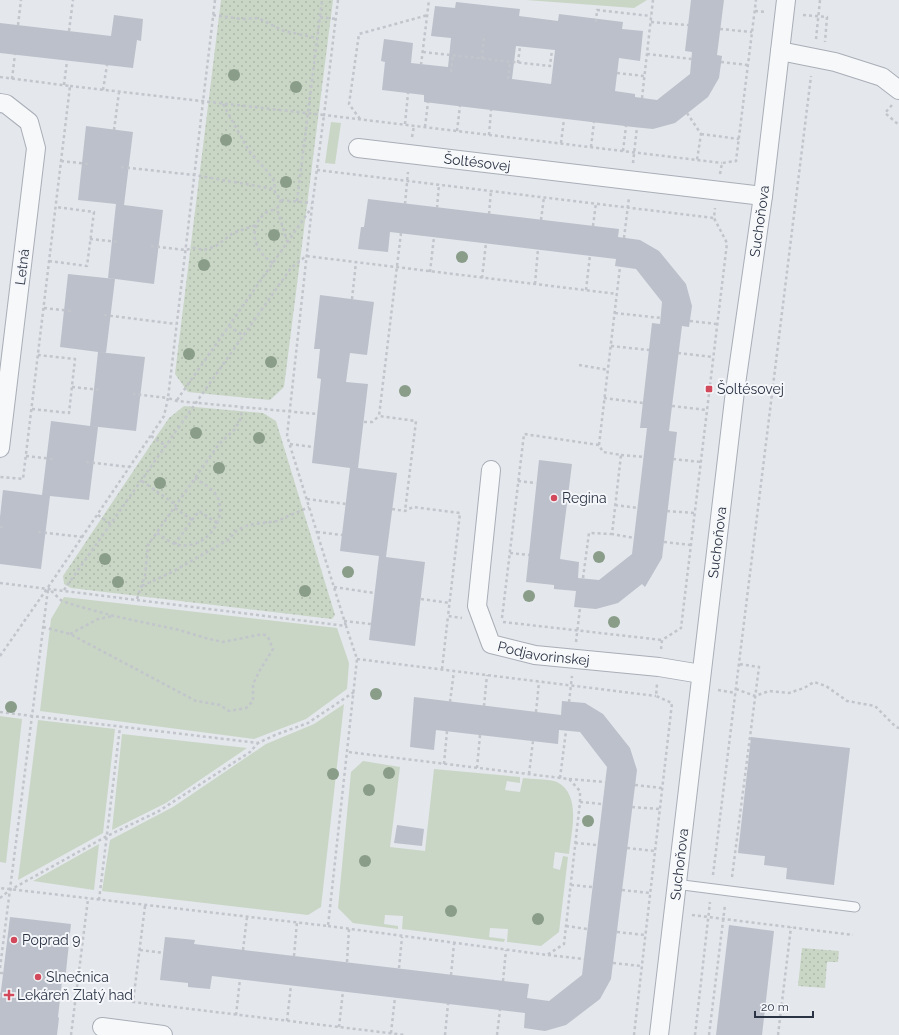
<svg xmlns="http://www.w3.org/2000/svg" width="899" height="1035" font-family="Raleway,sans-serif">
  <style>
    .grass { fill: #c9d6c5 }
    .park { fill: url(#park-dots) }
    .building { fill: #bbc0ca; fill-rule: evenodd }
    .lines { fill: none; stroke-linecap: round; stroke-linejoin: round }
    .service-casing { stroke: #a9aeb7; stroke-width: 11 }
    .minor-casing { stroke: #a9aeb7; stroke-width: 20 }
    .path { stroke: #c2c5cb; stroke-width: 2.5; stroke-dasharray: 3 3; stroke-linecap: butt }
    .service { stroke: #f7f8fa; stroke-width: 9 }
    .minor { stroke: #f7f8fa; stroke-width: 18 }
    .tree { fill: #899d89 }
    .poi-dot { fill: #d1495b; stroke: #f4f6f9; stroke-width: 1.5 }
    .labels { text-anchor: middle; stroke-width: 4; stroke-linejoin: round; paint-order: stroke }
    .street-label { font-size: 14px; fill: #2b3445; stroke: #f4f6f9 }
    .poi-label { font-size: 14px; fill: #2b3445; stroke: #f4f6f9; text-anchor: start }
  </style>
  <defs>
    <pattern id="park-dots" width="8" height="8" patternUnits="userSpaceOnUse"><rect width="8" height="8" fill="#c9d6c5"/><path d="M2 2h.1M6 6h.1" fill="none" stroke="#adb8ab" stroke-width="1.8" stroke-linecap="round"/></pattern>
  </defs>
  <rect width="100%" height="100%" fill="#e4e7ec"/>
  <path class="grass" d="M526,0H647L634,8Z
    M331,122L341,123L335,164L325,163Z
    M64,597L337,628L349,663L347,689L306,719L254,739L40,711L51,619Z
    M344,704L321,907L308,915L102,891L110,840L173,807L266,744L314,724Z
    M0,716L22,719L6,863L0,862Z
    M38,720L115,729L103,833L18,880Z
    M122,734L247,748L166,803L112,830Z
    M363,761L400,767L390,847L425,851L434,769L520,777V783L507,781L505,790L520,792L523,778C531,779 550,779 557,782C582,795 571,832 569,854L555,852L553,868L560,870L563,856L568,857L559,932L541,946L507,942L508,929L490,928L489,937L505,939L504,942L402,929L403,916L385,915L384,924L398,926V929L353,923L338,908L351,772Z
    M99,844L94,890L33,881Z"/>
  <path class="park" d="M221,0H333L284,387L270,400L188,392L175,374Z
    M184,406L263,413L276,421L335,615L332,619L71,588L64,584L63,576L158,434L169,418Z
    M802,948L839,951L838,962H827L825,988L798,986Z"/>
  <path class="building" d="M691,0H724L717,55L722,56L719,78L708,97L675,123L653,129L633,127L424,102V95L382,90L385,62L381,61L384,39L413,43L411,63L448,67L451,38L431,36L435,6L455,8L456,2L520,9L519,16L558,21L559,14L623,22L622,29L643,31L640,61L619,58L615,91L635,94V97L657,100L690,74L692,52L685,51ZM516,46L555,50L551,84L512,79Z
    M114,15L143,19L141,41L137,40L133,68L0,53V23L111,36Z
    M86,126L133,132L124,205L163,210L154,284L108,278L116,204L78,200Z
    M368,199L619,229L618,237L640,240L659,251L686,284L692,306L689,327L682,326L672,406L669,431L677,432L662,558L645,587L642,584L618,603L596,609L574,607L576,591L554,589V585L526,582L539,460L572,464L560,559L579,562L578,578L599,580L632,554L647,428H640L652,323L660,324L662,302L636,269L615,266L616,259L390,232L388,252L358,249L361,227H364Z
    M68,274L115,279L106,353L60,347Z
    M320,295L374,302L367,355L350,353L346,382L368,384L358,468L397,473L386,557L425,562L415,646L369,640L379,556L340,551L350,468L312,463L321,379L317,378L320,349H314Z
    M98,352L145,357L136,431L90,426Z
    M51,421L98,427L89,500L50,496L41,569L0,564V517L3,490L42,495Z
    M414,697L561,715L562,701L585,703L603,714L630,748L637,770L611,979L600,999L566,1025L545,1031L524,1028L525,1013L212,976L210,989L188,987V983L160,980L165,937L195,940L194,944L529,984L527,998L549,1001L582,975L607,767L580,732L559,730L558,744L436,730L434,750L410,747Z
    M751,737L850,748L834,885L786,879L787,868L764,865L765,856L738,853Z
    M397,825L424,829L422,846L394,843Z
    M10,917L71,924L65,981H62L58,1017L59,1018L57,1035H0V999Z
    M729,925L774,931L762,1035H716Z"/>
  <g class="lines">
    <g class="service-casing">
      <path id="service" d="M675,884L855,907"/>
    </g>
    <g class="minor-casing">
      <g id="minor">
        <path d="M780,51L835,62L882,77L899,90"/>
        <path d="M0,103L6,104L29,122L36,148L0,448"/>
        <path id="s1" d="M358,148L763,196"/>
        <path id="s2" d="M491,470L477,606L491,644L535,655L659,667L701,674"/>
        <path d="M102,1027L163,1035"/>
        <path id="s3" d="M659,1035L735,391L763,196L786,0"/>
      </g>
    </g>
    <path class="path" d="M215,0L168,398L177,401L317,414
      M338,0L324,115L722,163
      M755,11L766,12
      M213,15L242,19L258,18L284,31L317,38
      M803,15L827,17L825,42
      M320,17L336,19
      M596,22L597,10L651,16
      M651,22L688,25
      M18,25L21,0
      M720,29L752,32
      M69,31L73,0
      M816,39L820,0
      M423,52L550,66L552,50
      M647,54L692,59
      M482,59L484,35
      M721,62L748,65
      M518,63L520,46
      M421,65L429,0
      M451,72L453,55
      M617,73L644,76
      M0,77L70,86L23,479L0,477
      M12,79L15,54
      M508,79L510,62
      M64,85L67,61
      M70,86L324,115L312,207L287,436L346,626
      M103,90L107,65
      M642,98L653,0
      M223,104L249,151L268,172L274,181L275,192L281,200L312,203
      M892,105L885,113L899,125
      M687,113L701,134L697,160
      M360,119L349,104L359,34L428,15
      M405,124L408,93
      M425,127L428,102
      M114,130L119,92
      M457,131L460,106
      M701,134L739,139
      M489,135L491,110
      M412,137L414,126
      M561,143L564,119
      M591,147L594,122
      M623,151L626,126
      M61,161L89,164
      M633,163L637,127
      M121,167L194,175L274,189
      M317,170L714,218
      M720,174L722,163L736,161L756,0
      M281,200L277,209L287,241
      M297,201L322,0
      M405,204L408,172
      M437,208L439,184
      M489,214L491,190
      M541,220L544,197
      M593,226L596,203
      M401,233L379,416L416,421L405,511
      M624,238L629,197
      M90,239L119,242
      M151,246L185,250L194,248L204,250L216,246L233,233L256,225
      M49,261L87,266L94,212L56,207
      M273,263C256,253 247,231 263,215C266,211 273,210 277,209
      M430,272L434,237
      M482,278L486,243
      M535,284L538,249
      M586,290L590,255
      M352,299L356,262
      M44,308L71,311
      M615,313L661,318
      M104,315L176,324
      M690,321L717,324
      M229,326L244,336
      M611,346L649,350
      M678,353L713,357
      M579,365L608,370
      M72,387L101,390
      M604,398L643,403
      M177,400L312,207
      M672,406L707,410
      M32,409L69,413L75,359L38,355
      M364,422H372L379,416
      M151,436L166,446
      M290,444L313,447
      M599,445L620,267
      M621,455L644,457
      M26,456L53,459
      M673,459L701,462
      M86,462L130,467
      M142,481L176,505
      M518,481L536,483
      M307,499L346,504
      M615,505L638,508
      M175,508L192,520L175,544
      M392,509L405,511L413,507L460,513L448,616
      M667,511L694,513
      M98,515L111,524
      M192,520L199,511L217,523
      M0,527H6
      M38,532L83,537
      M317,532L342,535
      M157,533C164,537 171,544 179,545C205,550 229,519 217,496C212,488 202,483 195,478
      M664,542L691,545
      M510,553L529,555
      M583,578L589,533L612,534
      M0,583L346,626L357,659L328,926L0,888
      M142,586L172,572L228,540L237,530L248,525L277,521L309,507
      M334,587L374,593
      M64,590L291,268L306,256L617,294
      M137,599L145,576L148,545L219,444L235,429L241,418L242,406
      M421,599L450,603
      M502,618L524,434L599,445L603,452L621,455L612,534L634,538
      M344,621L371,624
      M503,622L662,640
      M43,627L70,634L196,701L220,705L229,711L246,708L253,701V684L260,670L273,649L268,637L263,634L223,642L209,639L179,630L114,616L74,605L62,601L48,588
      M70,634L98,619L113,616
      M576,642L580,608
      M661,649L662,640L681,628L727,243L714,218L715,208
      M0,656L53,580L164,416L168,398L133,394
      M357,659L656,696
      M442,669L448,616L462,618
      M736,689L755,696L769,691L789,693L804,688L814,682L826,686L847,701L875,706L896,727L899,728
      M718,690L736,693
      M450,702L454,671
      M569,702L572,676
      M484,706L487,675
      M0,712L32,716L48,589
      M536,712L539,682
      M444,764L447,731
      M477,768L480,735
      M529,774L533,741
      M560,778L566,731
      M569,779L605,782
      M635,785L662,788
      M580,802L602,804
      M632,807L659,809
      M575,843L597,845
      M627,848L655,851
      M713,875L811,76
      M732,877L759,667L739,664
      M571,885L592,887
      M622,890L650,893
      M0,898L10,890L107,836L159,811L250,752L258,743
      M99,900L120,727
      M145,906L133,1002L405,1035
      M692,915L853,935
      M328,926L547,955L564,944L580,802V791L569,779L348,752
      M566,926L587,929
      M617,932L645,935
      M140,950L164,953
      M243,950L247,917
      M548,955L584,959
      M294,956L297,922
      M347,962L349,929
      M613,963L641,966
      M0,968L32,716L258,743L275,735L308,723L354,692
      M399,968L402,937
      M0,973H3
      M451,975L454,944
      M503,981L506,950
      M0,994H1
      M236,1015L240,979
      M287,1021L291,985
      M339,1027L343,991
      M391,1033L395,997
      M71,1035L88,899
      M445,1035L448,1004
      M497,1035L500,1010
      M634,1035L672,703L656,696L657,684
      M695,1035L710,902
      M709,1035L725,905
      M778,1035L791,927"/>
    <use href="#service" class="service"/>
    <use href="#minor" class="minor"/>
  </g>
  <g class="tree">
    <circle cx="234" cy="75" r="6"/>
    <circle cx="296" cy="87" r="6"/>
    <circle cx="226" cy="140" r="6"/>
    <circle cx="286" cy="182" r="6"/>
    <circle cx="274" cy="235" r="6"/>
    <circle cx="462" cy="257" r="6"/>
    <circle cx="204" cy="265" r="6"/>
    <circle cx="189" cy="354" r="6"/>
    <circle cx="271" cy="362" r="6"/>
    <circle cx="405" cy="391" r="6"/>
    <circle cx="196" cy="433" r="6"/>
    <circle cx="259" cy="438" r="6"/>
    <circle cx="219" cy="468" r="6"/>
    <circle cx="160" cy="483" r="6"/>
    <circle cx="599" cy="557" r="6"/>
    <circle cx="105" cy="559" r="6"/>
    <circle cx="348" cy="572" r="6"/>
    <circle cx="118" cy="582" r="6"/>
    <circle cx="305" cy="591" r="6"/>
    <circle cx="529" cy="596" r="6"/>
    <circle cx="614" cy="622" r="6"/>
    <circle cx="376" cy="694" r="6"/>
    <circle cx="11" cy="707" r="6"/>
    <circle cx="389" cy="773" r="6"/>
    <circle cx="333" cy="774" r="6"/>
    <circle cx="369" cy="790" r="6"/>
    <circle cx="588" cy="821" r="6"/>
    <circle cx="365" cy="861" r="6"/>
    <circle cx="451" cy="911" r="6"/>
    <circle cx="538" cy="919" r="6"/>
  </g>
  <g class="poi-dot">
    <rect x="705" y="385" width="8" height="8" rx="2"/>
    <circle cx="554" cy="498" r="4"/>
    <circle cx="14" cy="940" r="4"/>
    <circle cx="38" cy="977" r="4"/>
    <path d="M7 989h4v4h4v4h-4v4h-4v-4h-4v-4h4z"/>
  </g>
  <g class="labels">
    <g class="street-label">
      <text dy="5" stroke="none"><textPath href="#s1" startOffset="120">Šoltésovej</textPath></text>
      <text dy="5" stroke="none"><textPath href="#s3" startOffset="820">Suchoňova</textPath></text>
      <text transform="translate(22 267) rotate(-83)" y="5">Letná</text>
      <text dy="5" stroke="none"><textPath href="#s3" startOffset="496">Suchoňova</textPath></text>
      <text dy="5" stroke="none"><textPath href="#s2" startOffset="231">Podjavorinskej</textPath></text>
      <text dy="5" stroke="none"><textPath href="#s3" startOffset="172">Suchoňova</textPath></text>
    </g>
    <g class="poi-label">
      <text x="717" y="394">Šoltésovej</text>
      <text x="562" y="503">Regina</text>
      <text x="22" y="945">Poprad 9</text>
      <text x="46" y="982">Slnečnica</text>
      <text x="17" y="1000">Lekáreň Zlatý had</text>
    </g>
  </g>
  <path d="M755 1011v6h58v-6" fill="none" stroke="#2b3445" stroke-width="2"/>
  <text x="761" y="1011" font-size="12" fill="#2b3445" stroke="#f4f6f9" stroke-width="3" paint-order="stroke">20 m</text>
</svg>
